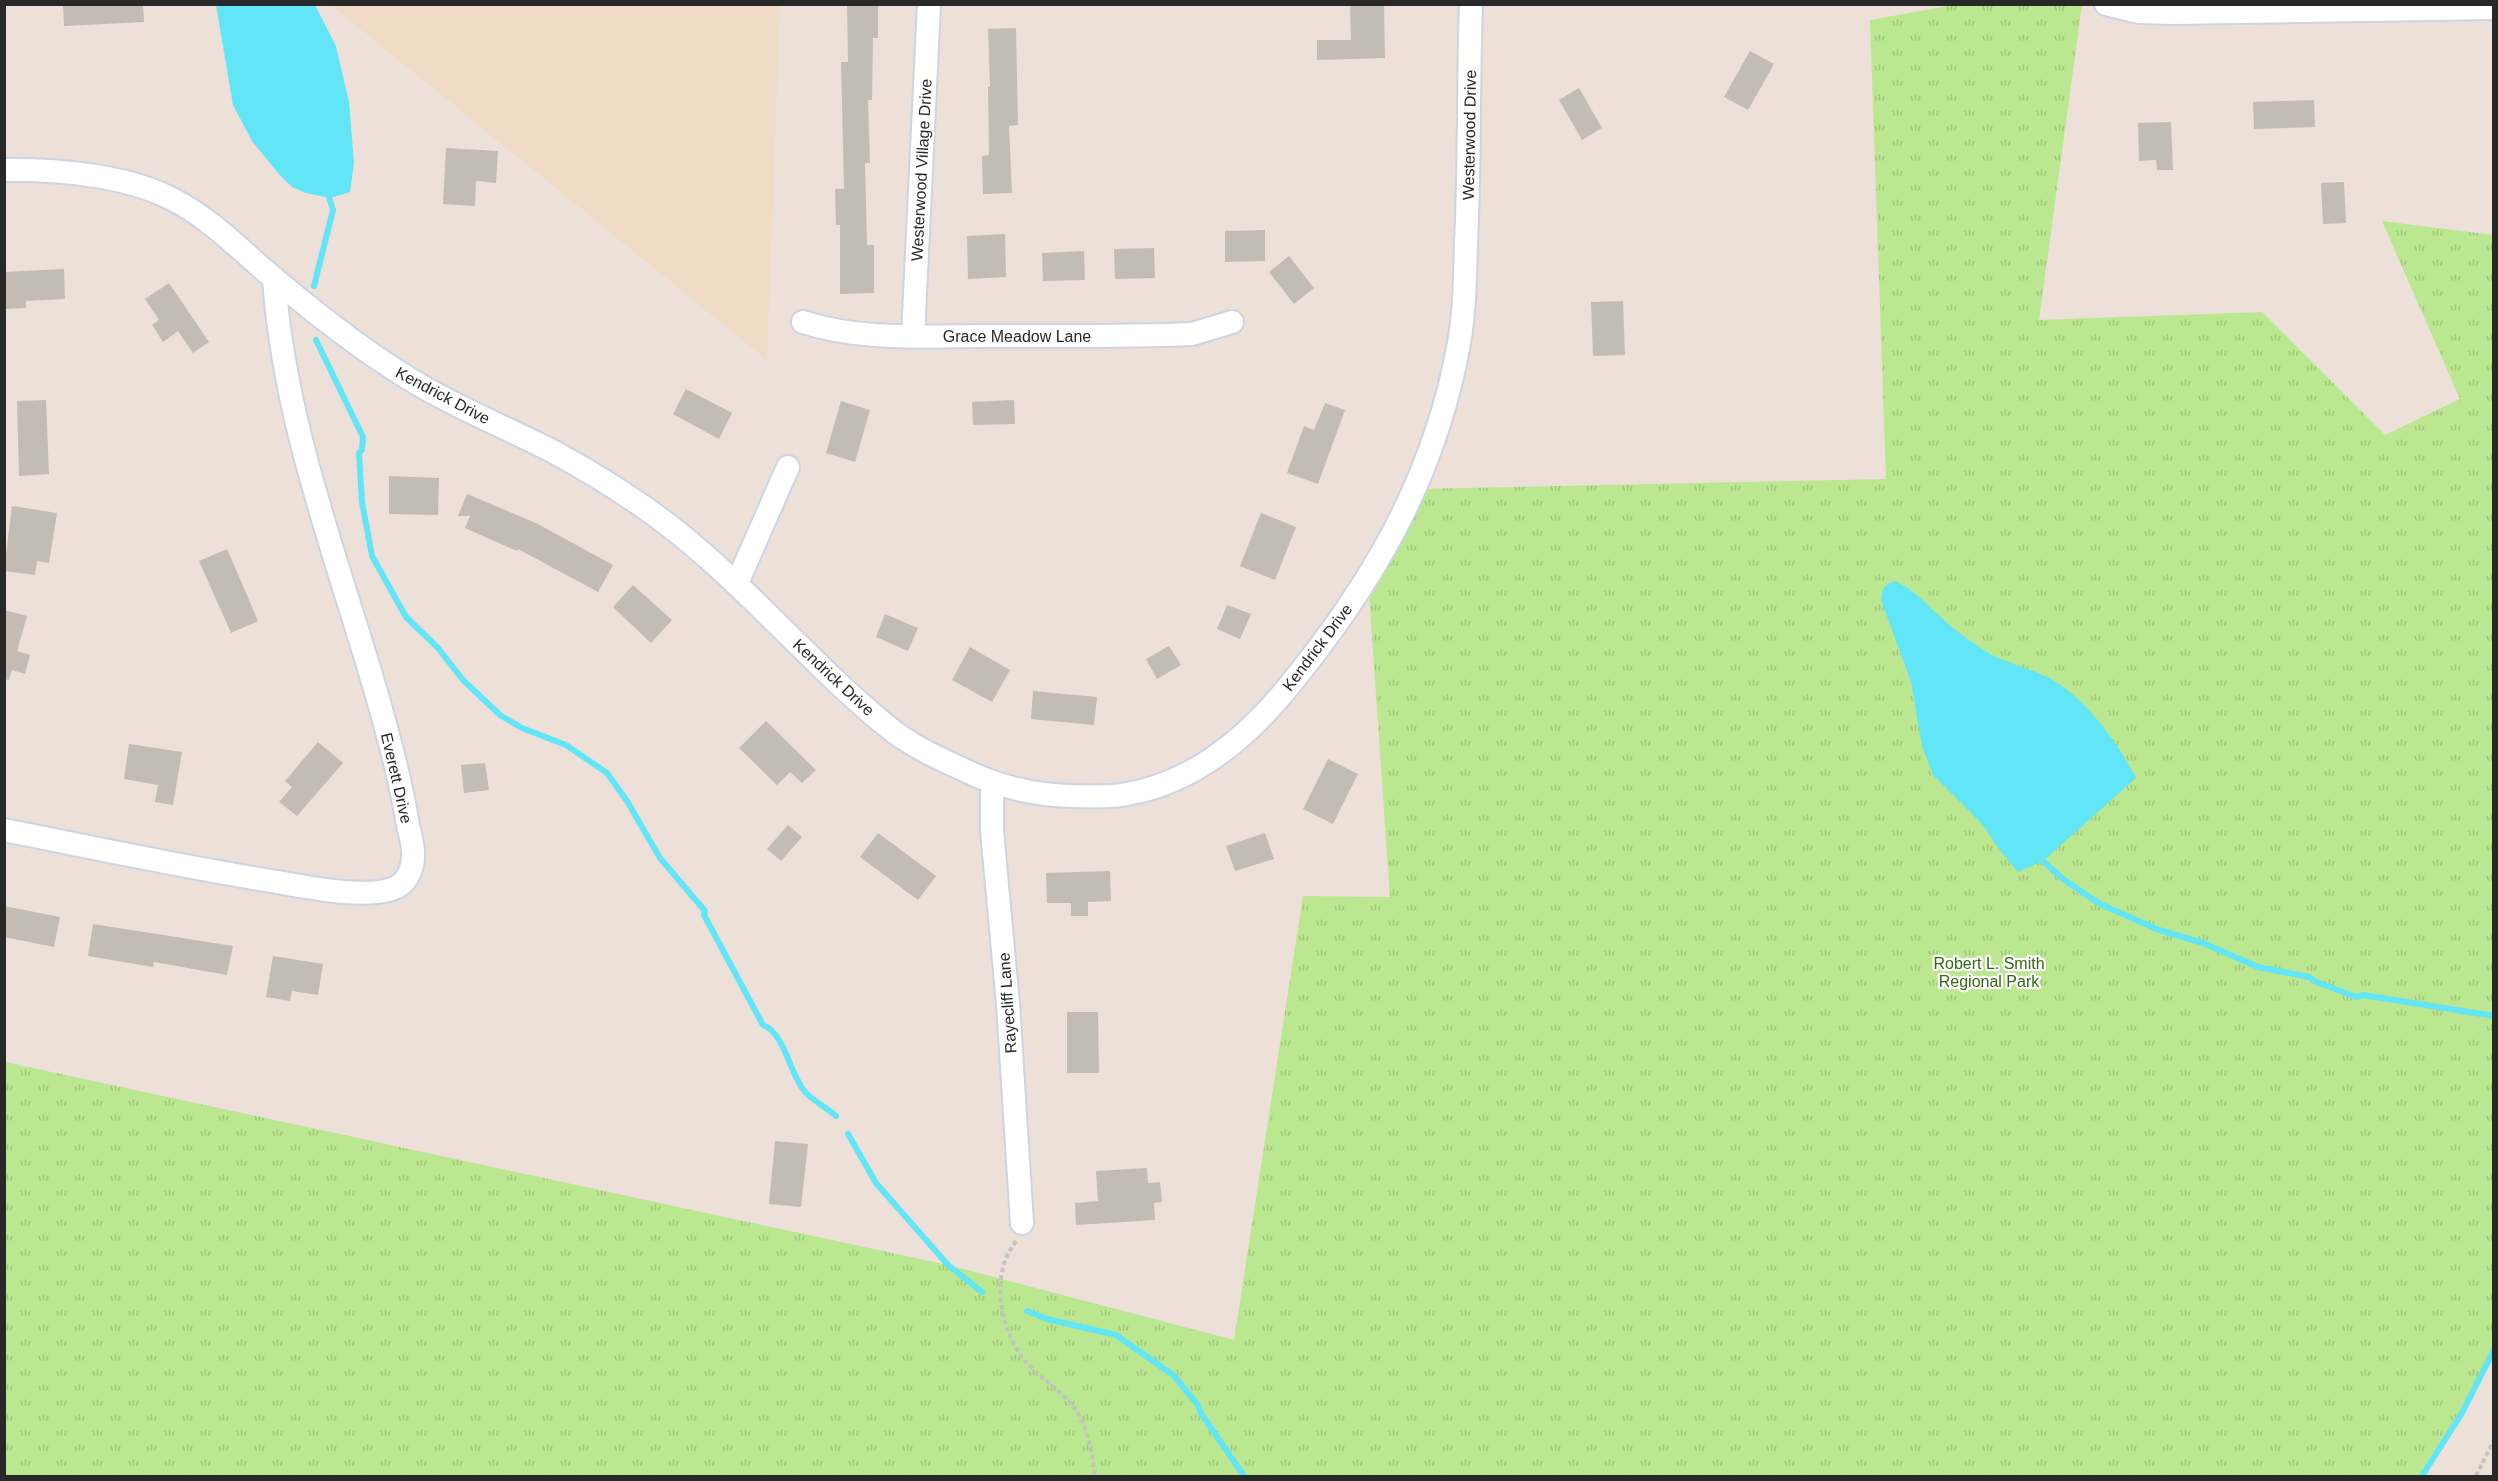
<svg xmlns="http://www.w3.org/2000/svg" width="2498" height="1481" font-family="Helvetica,sans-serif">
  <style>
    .education { fill: #efdbc6 }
    .park { fill: url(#park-tufts) }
    .water { fill: #62e6f7 }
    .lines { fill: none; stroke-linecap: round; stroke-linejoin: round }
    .stream { stroke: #62e6f7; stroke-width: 6 }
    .building { fill: #c3bcb4 }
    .minor-casing { stroke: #cdd5e3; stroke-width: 26 }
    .path { stroke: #c3c3c3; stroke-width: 4; stroke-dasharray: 4.5 3; stroke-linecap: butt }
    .minor { stroke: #fff; stroke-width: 22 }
    .labels { text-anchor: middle; stroke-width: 4.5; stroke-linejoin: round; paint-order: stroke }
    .street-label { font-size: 16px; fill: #282828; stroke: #fff }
    .park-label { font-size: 16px; fill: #336914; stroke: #fff }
  </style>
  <defs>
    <pattern id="park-tufts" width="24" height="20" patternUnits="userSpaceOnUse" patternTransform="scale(1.5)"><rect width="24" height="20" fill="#bbe790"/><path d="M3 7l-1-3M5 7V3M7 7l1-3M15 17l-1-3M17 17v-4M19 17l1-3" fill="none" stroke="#a1c67c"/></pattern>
  </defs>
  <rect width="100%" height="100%" fill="#ece0d8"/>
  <path class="education" d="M331,5H780L767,360Z"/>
  <path class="park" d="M1954,5H2082L2039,320L2262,312L2385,435L2460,399L2382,221L2493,235V1350L2462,1413L2422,1476H5V1062L948,1265L1234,1340L1303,896L1390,897L1368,578L1416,489L1886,479L1870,20Z"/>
  <path class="water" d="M216,5H315L336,46L349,102L354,163L350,192L330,198L306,193L292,187L277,172L252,141L233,105Z
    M1895,581C1915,590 1928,606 1945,621C1956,631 1969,640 1982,649C2001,662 2028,667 2049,678C2084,696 2119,744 2136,778L2043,861L2018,872L2001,852L1982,824L1933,775L1922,746L1911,682L1881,600C1882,589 1884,584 1895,581Z"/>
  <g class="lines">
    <path class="stream" d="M314,286L333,210L327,190
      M316,340L363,437L362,450L359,453L362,502L372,556L406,617L438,648L463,680L500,715L522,728L566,745L607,773L627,801L660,858L705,911L704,915L763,1025C785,1033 790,1076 806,1093C814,1101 827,1108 836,1116
      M2043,856V861L2063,879L2100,904L2159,930L2203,943L2258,967L2309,977L2314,981L2356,997L2363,995L2494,1016
      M848,1134L876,1183L948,1265L982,1292
      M1027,1311L1047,1319L1116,1335L1173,1375L1198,1405L1200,1412L1244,1476
      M2422,1476L2462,1413L2494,1350"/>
  </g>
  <path class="building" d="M63,4H143L144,22L64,26Z
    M847,4H878V38H873L872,100H868L870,163H865L867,245H874V293L840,294V225H836L835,189H844L841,62H848Z
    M1350,4H1384L1385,58L1317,60V40H1351Z
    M1016,28L1018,125L1009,126L1012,193L983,194L982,156L989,155L988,87H990L988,29Z
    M1750,51L1774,64L1748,110L1724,97Z
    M1579,88L1602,128L1582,140L1559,100Z
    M2314,100L2315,127L2254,129L2253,102Z
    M2171,122L2173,170H2157L2156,160L2139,161L2138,123Z
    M446,148L498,151L496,183L476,181L475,206L443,204Z
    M2344,182L2346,223L2323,224L2321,183Z
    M1265,230V261L1225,262V231Z
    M1005,234L1006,277L968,279L967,236Z
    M1154,248L1155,278L1115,279L1114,249Z
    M1084,251L1085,280L1043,281L1042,253Z
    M1289,256L1314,288L1294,304L1269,272Z
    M64,269L65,299L26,301V308L4,309V272Z
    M169,283L209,342L193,353L178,331L163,342L152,325L159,320L145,299Z
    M1623,301L1625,355L1593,356L1591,302Z
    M686,389L732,413L719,439L673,414Z
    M46,400L49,474L19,476L17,401Z
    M1014,400L1015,424L973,425L972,402Z
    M841,401L870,410L855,462L826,453Z
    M1325,403L1345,410L1318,484L1287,473L1304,426L1314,430Z
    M389,476L439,478L438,515L389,514Z
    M467,494L536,523L613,565L598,592L518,549L517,551L465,528L470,516H458Z
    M12,506L57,513L49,563L37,561L35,575L4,571Z
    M1261,513L1296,527L1275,580L1240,566Z
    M227,549L258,621L231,633L199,561Z
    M633,585L672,620L651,643L613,607Z
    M1227,605L1251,614L1240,639L1217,629Z
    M4,610L27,616L17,651L30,655L25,674L12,670L9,680L4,679Z
    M885,614L918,628L908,651L876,637Z
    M1169,646L1181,665L1157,679L1146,659Z
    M970,647L1010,670L992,702L952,680Z
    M1033,691L1097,697L1094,725L1031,719Z
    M766,721L816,770L802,783L790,772L777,785L739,748Z
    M318,742L343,763L297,816L279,802L292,787L285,781Z
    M129,744L182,752L173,805L155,802L158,785L124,779Z
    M1328,759L1358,774L1333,824L1303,809Z
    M485,763L489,790L464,793L461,765Z
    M788,825L802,837L781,861L767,849Z
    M878,833L936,876L918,900L860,857Z
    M1265,833L1274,859L1235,871L1226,846Z
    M1110,871L1111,901L1088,902V916H1071V903H1047L1046,873Z
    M4,906L60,917L54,947L4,937Z
    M93,924L233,946L227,975L154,962L153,967L88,956Z
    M273,956L323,964L318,995L292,991L290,1001L266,997Z
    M1067,1012H1098L1099,1073H1067Z
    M775,1141L808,1144L801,1207L769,1204Z
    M1147,1168L1148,1183L1160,1182L1162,1202L1154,1203L1155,1220L1076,1225L1075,1203L1098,1201L1096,1171Z"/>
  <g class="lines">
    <g class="minor-casing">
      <path id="minor" d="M2106,4L2139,12L2173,13L2494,8
        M4,170C56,169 124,175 170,198C211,218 242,252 277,281C322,319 371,357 423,387C465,411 511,430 554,452C591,472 626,494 659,518C744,581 810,665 893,731C914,747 938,758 962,769C996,786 1033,795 1071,796C1089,796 1108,798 1127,794C1192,783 1243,741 1284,692C1371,587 1435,478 1459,343C1465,310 1465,275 1466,242C1470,163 1468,83 1471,4
        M803,322C861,341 925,336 985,336C1054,336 1123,337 1192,334L1232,322
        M913,336L929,4
        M737,583L788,467
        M995,783L992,794V831L1008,1004L1022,1223
        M4,830C89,847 174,865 259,879C293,884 367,902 397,887C408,881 413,868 413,856C414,845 409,832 407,820C399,771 385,722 371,675C332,545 283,414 274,278"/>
    </g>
    <path class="path" d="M1016,1241C1012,1248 1007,1254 1005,1261C994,1293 1004,1337 1026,1362C1040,1378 1060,1390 1073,1406C1088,1426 1092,1453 1095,1476
      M2476,1476L2494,1440"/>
    <use href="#minor" class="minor"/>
  </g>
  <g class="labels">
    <g class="street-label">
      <text transform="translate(1469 135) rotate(-89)" y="6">Westerwood Drive</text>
      <text transform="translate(921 170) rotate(-87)" y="6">Westerwood Village Drive</text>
      <text x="1017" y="342">Grace Meadow Lane</text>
      <text transform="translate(443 395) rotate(28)" y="6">Kendrick Drive</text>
      <text transform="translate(1317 647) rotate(-53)" y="6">Kendrick Drive</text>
      <text transform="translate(834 677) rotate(43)" y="6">Kendrick Drive</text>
      <text transform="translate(397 778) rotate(77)" y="6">Everett Drive</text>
      <text transform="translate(1007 1003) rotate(-94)" y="6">Rayecliff Lane</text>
    </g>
    <g class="park-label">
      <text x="1989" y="969">Robert L. Smith<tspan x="1989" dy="18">Regional Park</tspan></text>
    </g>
  </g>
  <rect width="2498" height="1481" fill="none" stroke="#282828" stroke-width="12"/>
</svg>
